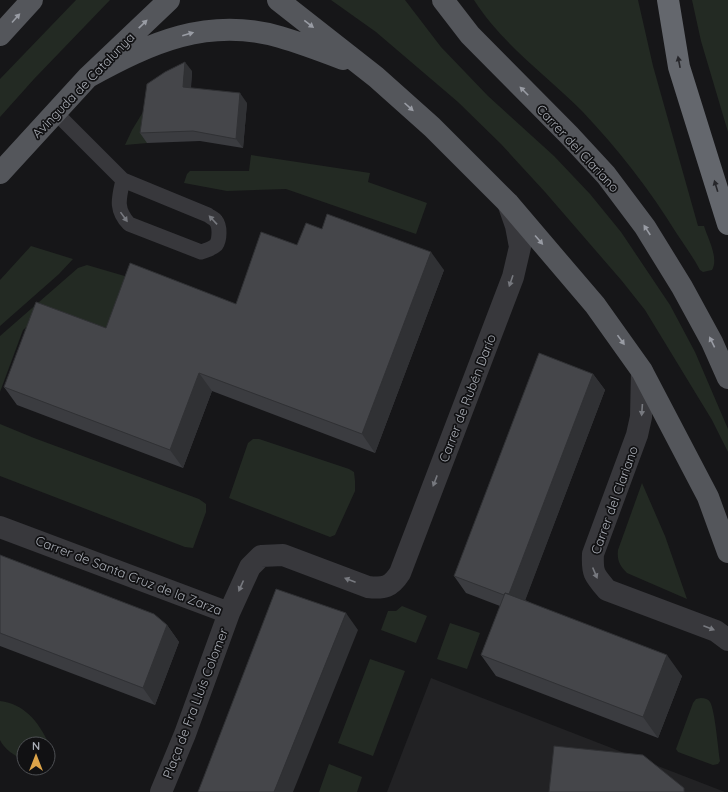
<svg xmlns="http://www.w3.org/2000/svg" width="728" height="792" font-family="Quicksand,sans-serif">
  <style>
    .built { fill: #222224 }
    .green { fill: #232a23 }
    .lines { fill: none; stroke-linecap: round; stroke-linejoin: round }
    .lane { stroke: #38383c; stroke-width: 15 }
    .street { stroke: #38383c; stroke-width: 22 }
    .primary { stroke: #54565b; stroke-width: 22 }
    .highway { stroke: #64676d; stroke-width: 22 }
    .wall { fill: #3b3c40 }
    .shaded-wall { fill: #303134 }
    .building { fill: #45464a; stroke: #303134 }
    .oneway { fill: #999ca4 }
    .oneway2 { fill: #26262a }
    .oneway3 { fill: #77797f }
    .labels { text-anchor: middle; stroke-width: 3.5; stroke-linejoin: round; paint-order: stroke }
    .street-label { font-size: 13px; fill: #aaaeb6; stroke: #111113 }
  </style>
  <rect width="100%" height="100%" fill="#161618"/>
  <path class="built" d="M431,678L725,792H387Z"/>
  <path class="green" d="M76,0H110L34,79L0,117V79Z
    M331,0H405L441,47L488,96L554,156L590,194L621,232L670,305L695,352L728,429V452L712,420L645,310L622,281L545,192L501,144L458,102L376,32Z
    M474,0H638L653,66L698,226H704C708,239 719,258 712,270L703,272L700,270C693,257 685,246 677,234C650,190 618,149 582,111C546,75 502,44 474,0Z
    M692,0H728V132L701,41Z
    M154,94L147,143L125,145L132,130Z
    M251,155L370,173L368,182L427,203L416,234L286,189L227,191L184,183L187,174L190,171H249Z
    M31,246L73,259L59,274L0,326V280Z
    M87,265L128,277L106,328L59,311L41,314L23,330L0,392V336L78,268Z
    M0,424L34,438L199,499L206,504V512L193,548L185,547L0,476Z
    M253,439H259L349,469L354,472L355,481V491L335,535L330,537L229,498L248,443Z
    M642,483L665,536L687,599L627,573C619,565 617,560 618,550Z
    M402,606L427,616L416,643L381,630L388,611H396Z
    M450,623L480,633L467,669L437,659Z
    M370,659L405,671L373,756L338,743Z
    M701,698C705,698 708,699 710,702C715,710 718,749 720,761L718,764L713,765L678,752L676,749L693,703L696,699Z
    M0,701C24,704 38,721 48,742L46,744L40,743L24,744V760C15,756 4,749 0,740C0,733 0,709 0,701Z
    M329,764L362,777L357,792H319Z"/>
  <g class="lines">
    <path class="lane" d="M55,112L123,180L208,215C210,217 214,218 216,221C220,226 220,239 216,245C212,249 206,250 201,252L129,224C115,209 119,198 123,180"/>
    <path class="street" d="M642,371L641,417L637,435L593,554C592,573 594,575 607,590L716,631L728,640
      M0,527L229,613
      M161,792L185,734L229,613L250,567L261,556L283,555L368,587C384,589 391,587 400,573L513,277L520,247L516,226L508,203"/>
    <path class="primary" d="M278,0L376,77L432,127L508,203L595,305L642,371L708,497L728,552
      M443,0L470,35L569,135L606,175L645,227L682,287L712,342L728,378
      M0,35L32,0
      M88,77C150,43 208,16 280,37C301,43 322,51 343,59
      M0,173L88,77L169,0"/>
    <path class="highway" d="M668,0L679,67L728,224"/>
  </g>
  <path class="wall" d="M192,71L191,88L247,103L243,148L200,141L147,143L140,133Z
    M322,229L444,270L375,453L212,391L183,468L17,405L4,387L106,328L236,304L297,245Z
    M593,374L605,390L525,600L682,676L658,738L496,676L481,655L500,606L466,593L454,576Z
    M0,555L167,625L179,642L155,705L0,646Z"/>
  <path class="shaded-wall" d="M185,62L192,71L190,97L183,87Z
    M240,93L247,103L243,148L236,139Z
    M431,252L444,270L375,453L362,434Z
    M199,373L212,391L183,468L170,450Z
    M593,374L605,390L520,614L508,597Z
    M346,613L358,630L293,792H274Z
    M167,625L179,642L155,705L143,688Z
    M667,655L682,676L658,738L643,717Z"/>
  <path class="building" d="M185,62L183,87L240,93L236,139L193,131L140,133L147,84L165,72Z
    M327,214L431,252L362,434L199,373L170,450L4,387L36,302L106,328L130,263L236,304L261,232L297,245L306,223L322,229Z
    M539,353L593,374L509,594L505,593L504,595L454,576Z
    M0,555L154,614L167,625L143,688L0,633Z
    M276,589L346,613L274,792H198Z
    M505,593L667,655L643,717L481,655Z
    M554,746L643,755L684,788V792H549Z"/>
  <defs><path id="oneway-solid" d="M-6-.8H1V-3.2L6.5 0L1 3.2V.8H-6Z"/></defs>
  <g class="oneway">
    <use href="#oneway-solid" transform="translate(16 18) rotate(-48)"/>
    <use href="#oneway-solid" transform="translate(143 24) rotate(-44)"/>
    <use href="#oneway-solid" transform="translate(309 24) rotate(38)"/>
    <use href="#oneway-solid" transform="translate(188 34) rotate(-16)"/>
    <use href="#oneway-solid" transform="translate(524 91) rotate(-135)"/>
    <use href="#oneway-solid" transform="translate(409 107) rotate(42)"/>
    <use href="#oneway-solid" transform="translate(647 230) rotate(-123)"/>
    <use href="#oneway-solid" transform="translate(539 240) rotate(49)"/>
    <use href="#oneway-solid" transform="translate(621 340) rotate(54)"/>
    <use href="#oneway-solid" transform="translate(712 342) rotate(-116)"/>
  </g>
  <g class="oneway2">
    <use href="#oneway-solid" transform="translate(679 62) rotate(-101)"/>
    <use href="#oneway-solid" transform="translate(716 186) rotate(-107)"/>
  </g>
  <g class="oneway3">
    <use href="#oneway-solid" transform="translate(124 217) rotate(54)"/>
    <use href="#oneway-solid" transform="translate(213 220) rotate(-133)"/>
    <use href="#oneway-solid" transform="translate(511 281) rotate(109)"/>
    <use href="#oneway-solid" transform="translate(642 410) rotate(94)"/>
    <use href="#oneway-solid" transform="translate(435 481) rotate(111)"/>
    <use href="#oneway-solid" transform="translate(595 573) rotate(67)"/>
    <use href="#oneway-solid" transform="translate(350 580) rotate(-159)"/>
    <use href="#oneway-solid" transform="translate(241 586) rotate(114)"/>
    <use href="#oneway-solid" transform="translate(709 628) rotate(21)"/>
  </g>
  <g class="labels">
    <g class="street-label">
      <text transform="translate(83 85) rotate(-46)" y="5">Avinguda de Catalunya</text>
      <text transform="translate(578 148) rotate(47)" y="5">Carrer del Clariano</text>
      <text transform="translate(467 398) rotate(-69)" y="5">Carrer de Rubén Darío</text>
      <text transform="translate(614 500) rotate(-70)" y="5">Carrer del Clariano</text>
      <text transform="translate(129 575) rotate(21)" y="5">Carrer de Santa Cruz de la Zarza</text>
      <text transform="translate(195 703) rotate(-69)" y="5">Plaça de Fra Lluís Colomer</text>
    </g>
  </g>
  <g transform="translate(36 756)"><circle r="19" fill="#111113" stroke="#4e5054"/>
  <path d="M0-3L7 15L0 10L-7 15Z" fill="#dda449"/>
  <text y="-6" font-size="11" font-weight="bold" text-anchor="middle" fill="#aaaeb6">N</text>
  </g>
</svg>
